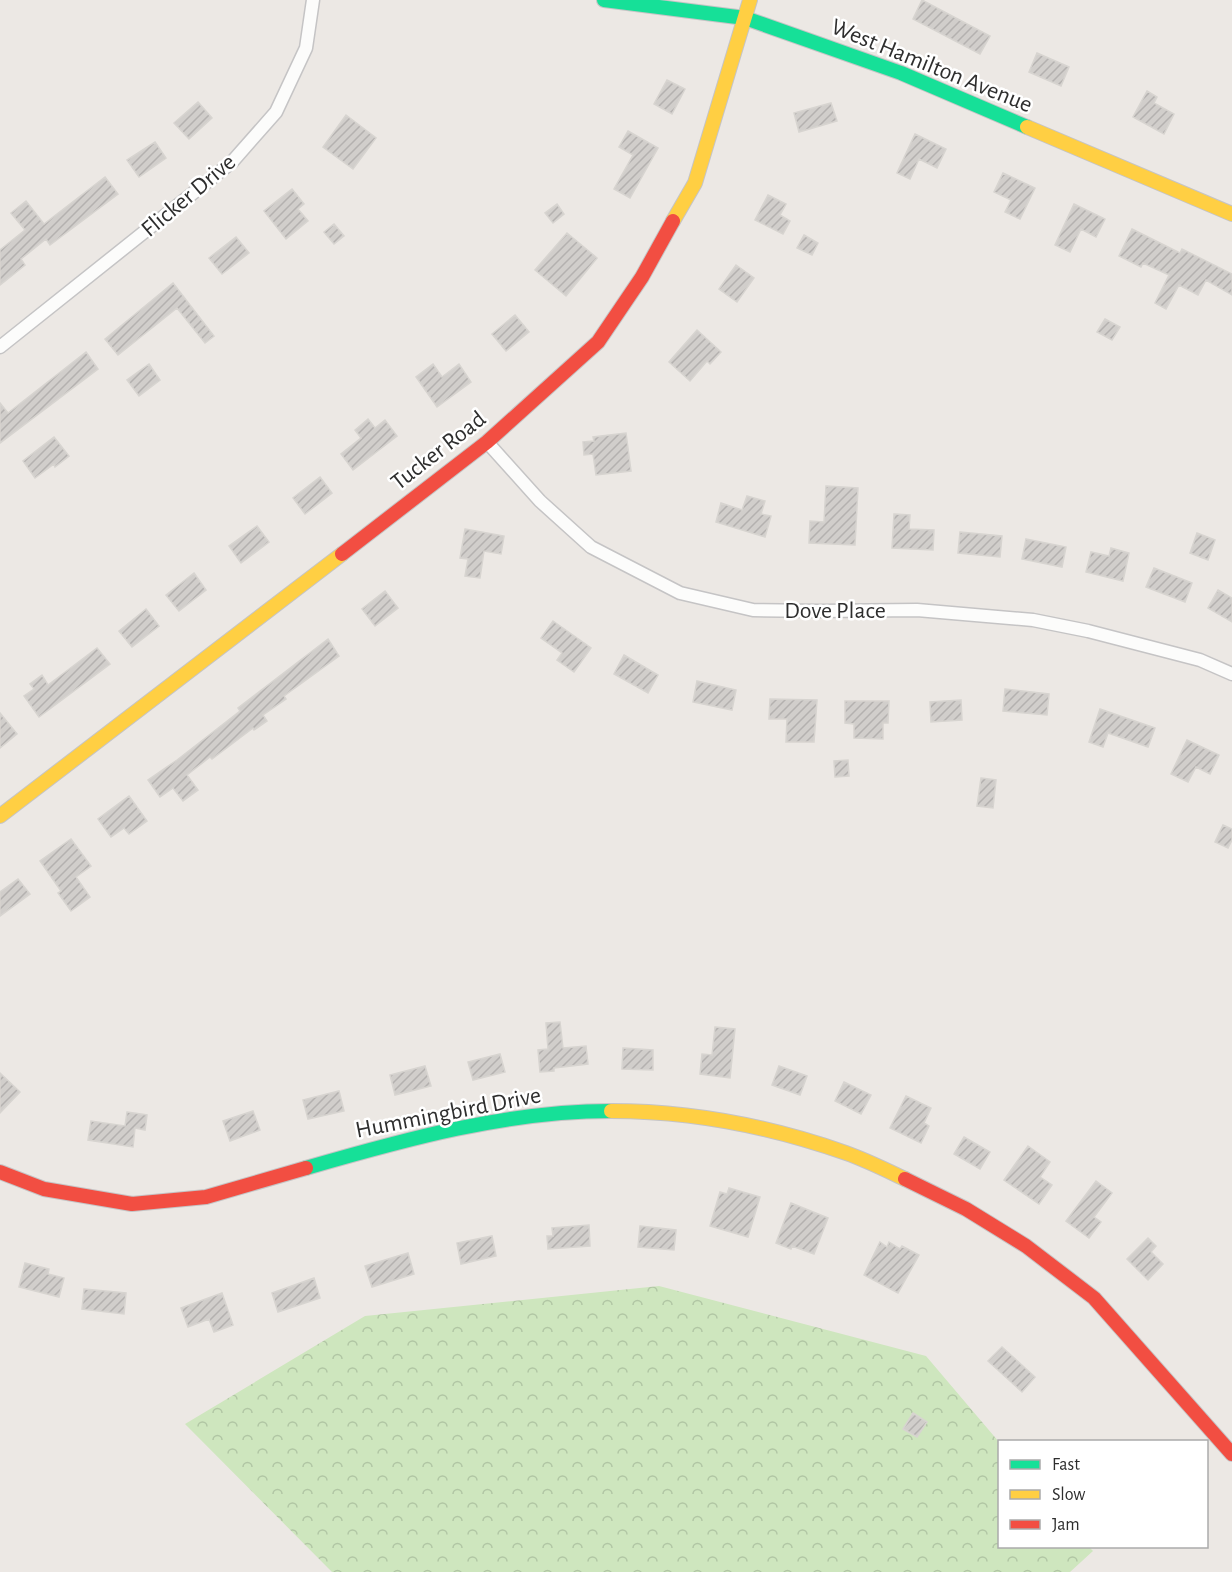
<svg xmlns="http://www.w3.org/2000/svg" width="1232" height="1572" font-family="'Alegreya Sans',sans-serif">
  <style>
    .forest { fill: url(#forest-crowns) }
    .building { fill: url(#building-hatch); stroke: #d7d4d0; stroke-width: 1.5 }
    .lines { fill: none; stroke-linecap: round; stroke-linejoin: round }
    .street-casing { stroke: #c5c4c5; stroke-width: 15 }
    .fast-casing { stroke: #c5c4c5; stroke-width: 16 }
    .slow-casing { stroke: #c5c4c5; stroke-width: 16 }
    .jam-casing { stroke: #c5c4c5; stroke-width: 16 }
    .street { stroke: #fcfcfb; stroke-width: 12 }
    .fast { stroke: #16e098; stroke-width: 14 }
    .slow { stroke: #ffcf43; stroke-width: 14 }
    .jam { stroke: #f24e42; stroke-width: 14 }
    .labels { text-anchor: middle; stroke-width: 5; stroke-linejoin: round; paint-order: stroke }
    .street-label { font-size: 24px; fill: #2e2e2e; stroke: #fff }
  </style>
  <defs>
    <pattern id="forest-crowns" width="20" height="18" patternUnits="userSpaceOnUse" patternTransform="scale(1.5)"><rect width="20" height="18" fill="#cee6be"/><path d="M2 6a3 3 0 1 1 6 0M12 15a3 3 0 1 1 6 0" fill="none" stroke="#b1c6a4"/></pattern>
    <pattern id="building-hatch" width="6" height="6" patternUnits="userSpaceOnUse" patternTransform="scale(1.5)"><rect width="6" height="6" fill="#d1cecb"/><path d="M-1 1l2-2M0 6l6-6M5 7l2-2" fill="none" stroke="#b4b1af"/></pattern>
  </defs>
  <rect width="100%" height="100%" fill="#ece8e4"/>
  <path class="forest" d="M659,1286L926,1356L999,1442L1000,1546L1089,1547L1093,1551L1070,1572H332L185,1424L365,1316Z"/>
  <path class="building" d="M922,0L990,36L980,54L913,19Z
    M1037,53L1069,67L1061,86L1029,72Z
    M667,80L685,89L672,114L654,104Z
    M1147,91L1157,97L1154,103L1174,114L1164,134L1133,117Z
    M198,102L212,118L189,139L174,123Z
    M831,103L837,121L799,132L794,113Z
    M346,115L376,138L353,169L323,147Z
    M628,131L658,148L630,198L614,189L633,155L619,147Z
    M915,134L946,149L937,168L919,159L910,179L897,173Z
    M155,142L166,158L139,177L127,160Z
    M1003,173L1035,188L1020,219L1005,212L1011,200L994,192Z
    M105,177L118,194L50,245L46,239L21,259L25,265L0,285V250L25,230L11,213L26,201L44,224Z
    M292,189L304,204L298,209L308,221L286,239L264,211Z
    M768,195L786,204L780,215L790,221L783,234L755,220Z
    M557,204L564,214L553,223L545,213Z
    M1074,204L1105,219L1096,237L1081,229L1070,252L1055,245Z
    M334,224L344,236L334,244L324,232Z
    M1132,229L1180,253L1182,249L1232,274V295L1206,280L1198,295L1179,285L1166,309L1155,303L1169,275L1143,263L1141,267L1119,256Z
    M567,233L597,258L566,296L535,270Z
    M804,235L818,243L812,255L797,248Z
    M236,237L249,253L222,274L209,258Z
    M736,265L754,278L737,302L719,289Z
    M173,283L214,336L205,343L177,308L118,355L105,339Z
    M515,315L529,332L506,351L492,334Z
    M1105,319L1120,327L1112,340L1097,332Z
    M697,330L721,352L710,364L707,361L690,381L669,362Z
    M86,352L98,369L0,443V403L8,413Z
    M149,364L160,380L139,396L127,380Z
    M433,364L442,377L459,364L471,382L437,407L416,377Z
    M368,419L375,428L385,420L397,436L353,470L341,454L361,438L355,430Z
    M626,433L631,471L596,475L593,454L584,455L583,442L594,441L593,437Z
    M54,437L69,456L55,467L54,464L35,478L23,461Z
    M320,477L332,493L305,514L293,498Z
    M826,486L858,488L855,545L809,543L810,521L824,522Z
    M747,496L765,501L761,514L771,516L765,537L716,522L721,503L742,510Z
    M894,514L910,515L909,529L934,530L933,550L892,548Z
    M257,526L269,542L241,563L229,546Z
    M465,529L504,536L501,554L484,551L480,578L465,576L468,559L460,558Z
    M960,532L1002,536L1000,557L958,553Z
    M1197,533L1215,540L1208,560L1190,553Z
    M1026,539L1066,547L1062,567L1022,559Z
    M1111,548L1129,553L1123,581L1086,572L1091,552L1109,556Z
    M1154,568L1192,583L1185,602L1146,587Z
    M194,573L206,590L179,611L166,595Z
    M1218,590L1232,598V622L1208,608Z
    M385,591L398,608L375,626L362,609Z
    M146,609L159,626L132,647L119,631Z
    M553,621L591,648L574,672L557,660L562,653L541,638Z
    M328,639L339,656L284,696L286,699L263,715L267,721L254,730L253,728L212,759L210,757L187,775L198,790L183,801L173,788L160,797L148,780L177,760L240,711L238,708Z
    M97,648L110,664L39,717L24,696L34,689L30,684L42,675L48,685Z
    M624,655L658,675L648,693L614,674Z
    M697,681L736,690L732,710L693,702Z
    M1005,689L1049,694L1047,715L1003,711Z
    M770,699L817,700L814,742H786L787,719H769Z
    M961,700L962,720L931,722L930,702Z
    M845,701H889L888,723H883V739L854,738V724L845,723Z
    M1100,709L1155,728L1148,747L1108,733L1103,747L1089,742Z
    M0,713L17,734L0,748Z
    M1187,740L1219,755L1210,774L1196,767L1188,782L1171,774Z
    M848,760L849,776L835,777L834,761Z
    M981,778L996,780L993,808L977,806Z
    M129,796L147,821L129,834L124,828L111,837L98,819Z
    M1223,825L1232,829V840L1228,848L1215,842Z
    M71,839L91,866L76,877L90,897L71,911L58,893L61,891L40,861Z
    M18,879L30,894L0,916V892Z
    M560,1022L563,1048L586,1046L588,1064L554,1068V1071L540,1072L538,1050L548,1049L546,1023Z
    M715,1027L735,1029L730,1078L700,1074L702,1054L712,1055Z
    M623,1048L653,1050V1070L622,1069Z
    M500,1054L505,1072L473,1080L468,1062Z
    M425,1066L431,1086L395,1095L390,1075Z
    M779,1066L807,1076L800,1095L772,1085Z
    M0,1073L20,1092L0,1113Z
    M844,1082L871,1095L861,1114L835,1101Z
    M339,1091L344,1111L308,1119L303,1100Z
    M906,1096L931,1108L924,1123L929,1126L921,1143L890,1128Z
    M253,1111L260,1130L230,1141L223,1121Z
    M127,1112L147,1115L145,1130L135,1128L133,1147L88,1140L91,1121L125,1126Z
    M964,1137L990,1152L980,1169L954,1154Z
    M1028,1146L1050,1162L1040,1177L1052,1185L1039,1204L1004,1180Z
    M1096,1181L1112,1193L1094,1217L1101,1222L1089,1238L1066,1221Z
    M729,1188L760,1197L748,1237L710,1226L720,1192L727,1194Z
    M791,1203L828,1218L814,1254L792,1246L791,1249L776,1243Z
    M589,1225L590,1246L548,1249L547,1236H553L552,1228Z
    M640,1226L676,1230L674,1250L638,1247Z
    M492,1236L496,1256L461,1264L457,1243Z
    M1148,1238L1156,1246L1151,1252L1163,1264L1148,1280L1127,1259Z
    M880,1242L887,1247L889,1242L900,1249L902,1246L919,1255L898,1293L864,1275Z
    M408,1253L414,1274L372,1287L365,1266Z
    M25,1263L49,1269L48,1274L64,1278L59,1297L19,1287Z
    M314,1278L320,1298L278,1312L272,1293Z
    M84,1289L126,1293L124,1314L82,1309Z
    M222,1293L233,1325L214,1332L209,1319L188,1327L181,1308Z
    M1002,1347L1035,1377L1022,1392L988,1361Z
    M913,1413L927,1422L917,1437L903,1429Z"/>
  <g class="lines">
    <g class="street-casing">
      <path id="street" d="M0,347L232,162L276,112L306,48L313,0
        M487,442L540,501L591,547L680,593L753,610L820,611L917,610L1033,620L1088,631L1200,660L1232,674"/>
    </g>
    <g class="fast-casing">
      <path id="fast" d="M604,0L745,18L901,73L1027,127
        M306,1168C406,1139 507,1111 611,1111"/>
    </g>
    <g class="slow-casing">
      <path id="slow" d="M1027,127L1232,214
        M673,221L695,183L750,0
        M0,816L342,554
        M611,1111C690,1111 772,1127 846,1153C866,1160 886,1170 905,1179"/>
    </g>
    <g class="jam-casing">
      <path id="jam" d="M342,554L487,442L598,342L642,277L673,221
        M0,1172L44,1189L132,1204L206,1197L306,1168
        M905,1179L966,1209L1026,1246L1094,1298L1232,1454"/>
    </g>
    <use href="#street" class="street"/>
    <use href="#fast" class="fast"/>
    <use href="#slow" class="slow"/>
    <use href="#jam" class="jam"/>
  </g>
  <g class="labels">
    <g class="street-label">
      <text transform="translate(932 65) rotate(22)" y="8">West Hamilton Avenue</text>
      <text transform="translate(188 195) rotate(-40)" y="8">Flicker Drive</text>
      <text transform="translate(438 450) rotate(-38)" y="8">Tucker Road</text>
      <text x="835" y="618">Dove Place</text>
      <text transform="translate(448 1112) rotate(-11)" y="8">Hummingbird Drive</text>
    </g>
  </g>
  <rect x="998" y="1440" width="210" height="108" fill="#ffffff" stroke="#ababab" stroke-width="1.5"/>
  <rect x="1010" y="1460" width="30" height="9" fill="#16e098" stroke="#ababab" stroke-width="1.5"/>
  <text x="1052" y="1470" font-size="18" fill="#2e2e2e">Fast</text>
  <rect x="1010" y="1490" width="30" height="9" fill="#ffcf43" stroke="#ababab" stroke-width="1.5"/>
  <text x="1052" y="1500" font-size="18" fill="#2e2e2e">Slow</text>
  <rect x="1010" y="1520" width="30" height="9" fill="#f24e42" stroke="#ababab" stroke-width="1.5"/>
  <text x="1052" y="1530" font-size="18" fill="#2e2e2e">Jam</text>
</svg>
